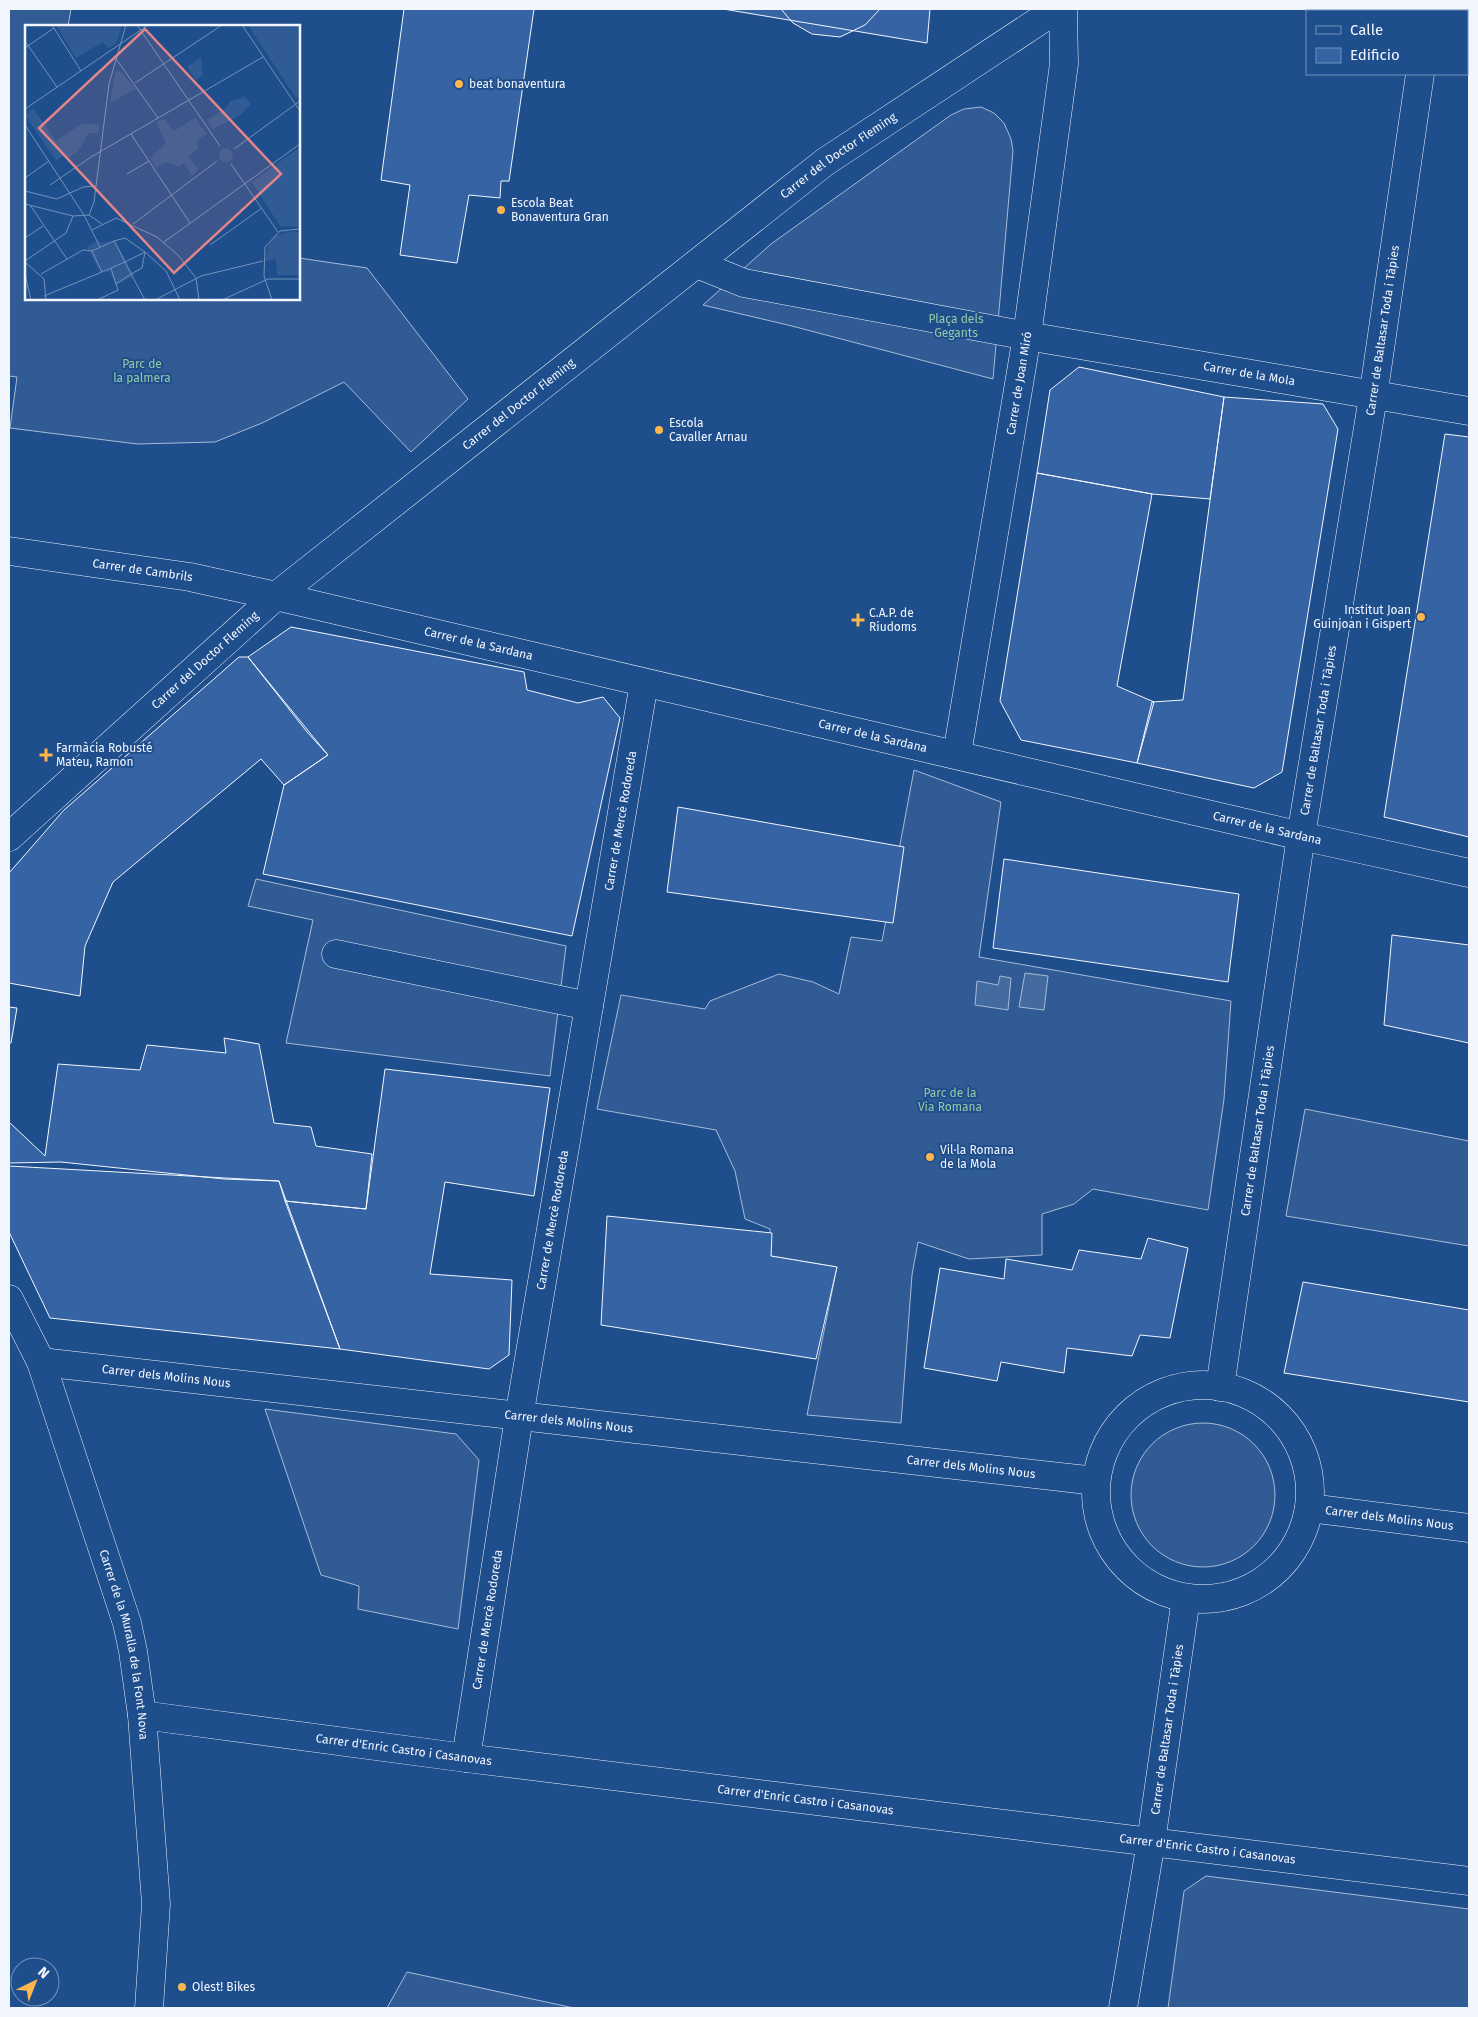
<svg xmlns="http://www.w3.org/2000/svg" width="1478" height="2017" font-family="'Fira Sans',sans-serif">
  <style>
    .built { fill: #305b95; stroke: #a8bbd7 }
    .water { fill: #446ba0; stroke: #a8bbd7 }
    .building { fill: #3563a3; stroke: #f2f6ff }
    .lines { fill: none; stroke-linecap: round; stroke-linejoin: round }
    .street-casing { stroke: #f2f6ff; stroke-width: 29 }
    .street { stroke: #1f4e8c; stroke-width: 28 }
    .poi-dot { fill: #ffb74d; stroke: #1f4e8c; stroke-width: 2 }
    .labels { text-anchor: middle; stroke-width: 4; stroke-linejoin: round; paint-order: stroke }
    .poi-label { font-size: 12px; fill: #f2f6ff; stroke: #1f4e8c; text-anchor: start }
    .street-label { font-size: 12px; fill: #f2f6ff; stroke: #1f4e8c }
    .park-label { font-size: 12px; fill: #97c8a6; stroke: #1f4e8c }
    .inset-road { fill: none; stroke: #7391ba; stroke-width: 1 }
    .view { fill: #e38589; fill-opacity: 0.15; stroke: #e38589; stroke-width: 2.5 }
    .inset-edge { fill: none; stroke: #f2f6ff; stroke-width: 2.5 }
  </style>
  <rect width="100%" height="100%" fill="#1f4e8c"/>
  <path class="built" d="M9,9H71L68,26H26V299H299V258L367,268L468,399L411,452L344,382L262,423L215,442L137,444L10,428L17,377L9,376Z
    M981,107L994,113L1004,123L1011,139L1013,151L993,379L792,326L703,305L771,244L951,115L964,109Z
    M914,770L1001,802L979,957L1231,1001L1224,1099L1208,1210L1093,1189L1074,1204L1042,1214V1255L969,1259L918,1242L912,1275L901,1423L807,1415L837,1267L771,1256L770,1229L745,1219L735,1171L716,1130L597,1109L621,995L705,1009L710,1001L779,974L813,982L839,994L851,937L882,941Z
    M256,879L566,946L550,1076L286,1043L313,920L248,906Z
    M1305,1109L1469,1141V1246L1286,1216Z
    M265,1409L456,1434L479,1460L458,1629L358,1609L359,1586L321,1575Z
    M1131 1495a72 72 0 1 1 144 0a72 72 0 1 1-144 0Z
    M1206,1876L1469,1909V2008H1168L1184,1891Z
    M407,1972L574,2008H387Z"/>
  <path class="water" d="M1025,973L1048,976L1044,1010L1019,1007Z
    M1000,976L1011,978L1008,1010L975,1005L977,981L998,985Z"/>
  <path class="building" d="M404,9H534L509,181H501L500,198L469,195L457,263L400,255L410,185L381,180Z
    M723,9H930L927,43Z
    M781,9H880L865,25L840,37L812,34L793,23Z
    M1079,367L1224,397L1210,499L1152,494L1037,473L1050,390Z
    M1224,397L1323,404L1338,429L1282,772L1254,788L1137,763L1152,702L1183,700Z
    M1445,434L1469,437V837L1384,817Z
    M1037,473L1152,494L1117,686L1154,702L1137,763L1021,740L1000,701Z
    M291,627L524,672L527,690L578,703L603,697L620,718L572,936L263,874L284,785L328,755L307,732L248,657Z
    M239,657H248L328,755L284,785L261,759L113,882L85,946L80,996L9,983V873L64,810Z
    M678,807L904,847L893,923L667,892Z
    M1004,859L1239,894L1228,982L993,948Z
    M1392,935L1469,945V1043L1384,1025Z
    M9,1007L17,1008L11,1043H9Z
    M224,1038L259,1044L274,1123L311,1127L316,1146L372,1154L366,1209L285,1201L279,1181L224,1179L61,1162L9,1163V1122L45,1156L58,1064L140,1070L147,1045L226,1053Z
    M385,1069L550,1088L534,1196L445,1182L430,1274L512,1280L509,1355L489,1369L340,1349L285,1201L366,1209Z
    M9,1166L279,1181L340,1349L50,1318L9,1232Z
    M607,1216L772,1233L771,1256L837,1267L816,1359L601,1325Z
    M1148,1238L1188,1248L1170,1338L1140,1335L1132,1356L1067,1348L1064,1373L1001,1362L997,1381L924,1368L940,1268L1004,1279L1006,1259L1072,1270L1079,1250L1141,1259Z
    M1303,1282L1469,1310V1402L1284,1373Z"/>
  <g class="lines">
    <g class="street-casing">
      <g id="street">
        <path d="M1429,11L1430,9"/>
        <path id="s1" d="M697,264L744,283L1027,336L1469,411"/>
        <path id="s2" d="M9,551L190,577L276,596L1301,836L1469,873"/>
        <path id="s3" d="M957,754L1027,336L1064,64L1063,9"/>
        <path id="s4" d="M9,837L276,596L825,162L1057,9"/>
        <path d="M336,954L589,1006"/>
        <path id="s5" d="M9,1299L41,1362L127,1623L133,1651L142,1715L156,1904L149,2008"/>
        <path id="s6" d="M41,1362L1096,1481"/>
        <circle cx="1203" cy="1492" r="107"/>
        <path id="s7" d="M1220,1387L1301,836L1373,397L1420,74"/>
        <path id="s8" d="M1309,1508L1469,1528"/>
        <path id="s9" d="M142,1715L466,1758L1469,1881"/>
        <path id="s10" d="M466,1758L519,1417L644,683"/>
        <path id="s11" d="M1123,2008L1151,1842L1186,1598"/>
      </g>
    </g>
    <use href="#street" class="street"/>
  </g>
  <g class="poi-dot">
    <circle cx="459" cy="84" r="5"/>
    <circle cx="501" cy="210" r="5"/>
    <circle cx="659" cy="430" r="5"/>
    <circle cx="1421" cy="617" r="5"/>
    <path d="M855.5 612.5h5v5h5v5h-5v5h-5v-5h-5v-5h5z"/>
    <path d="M43.5 747.5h5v5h5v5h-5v5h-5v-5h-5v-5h5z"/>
    <circle cx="930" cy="1157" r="5"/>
    <circle cx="182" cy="1987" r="5"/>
  </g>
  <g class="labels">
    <g class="poi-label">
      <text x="469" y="88">beat bonaventura</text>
      <text x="511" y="207">Escola Beat<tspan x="511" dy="14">Bonaventura Gran</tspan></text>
      <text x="669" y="427">Escola<tspan x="669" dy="14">Cavaller Arnau</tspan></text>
      <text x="1411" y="614" text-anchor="end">Institut Joan<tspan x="1411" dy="14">Guinjoan i Gispert</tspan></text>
      <text x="869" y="617">C.A.P. de<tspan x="869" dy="14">Riudoms</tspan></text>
      <text x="56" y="752">Farmàcia Robusté<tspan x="56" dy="14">Mateu, Ramon</tspan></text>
      <text x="940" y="1154">Vil·la Romana<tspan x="940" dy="14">de la Mola</tspan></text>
      <text x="192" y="1991">Olest! Bikes</text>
    </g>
    <g class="street-label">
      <text dy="4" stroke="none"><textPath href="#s4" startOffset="1074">Carrer del Doctor Fleming</textPath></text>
      <text dy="4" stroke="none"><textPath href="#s7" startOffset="1069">Carrer de Baltasar Toda i Tàpies</textPath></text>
      <text dy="4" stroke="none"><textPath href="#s1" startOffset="564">Carrer de la Mola</textPath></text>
      <text dy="4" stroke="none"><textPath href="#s3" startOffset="376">Carrer de Joan Miró</textPath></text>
      <text dy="4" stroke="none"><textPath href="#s4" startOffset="669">Carrer del Doctor Fleming</textPath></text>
      <text dy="4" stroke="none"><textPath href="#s2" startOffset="135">Carrer de Cambrils</textPath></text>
      <text dy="4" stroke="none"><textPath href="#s2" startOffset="479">Carrer de la Sardana</textPath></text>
      <text dy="4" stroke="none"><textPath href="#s4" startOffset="264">Carrer del Doctor Fleming</textPath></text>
      <text dy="4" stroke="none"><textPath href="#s7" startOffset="664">Carrer de Baltasar Toda i Tàpies</textPath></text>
      <text dy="4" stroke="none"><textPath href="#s2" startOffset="884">Carrer de la Sardana</textPath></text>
      <text dy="4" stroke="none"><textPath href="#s10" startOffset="950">Carrer de Mercè Rodoreda</textPath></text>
      <text dy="4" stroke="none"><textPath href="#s2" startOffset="1289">Carrer de la Sardana</textPath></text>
      <text dy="4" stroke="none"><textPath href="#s7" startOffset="259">Carrer de Baltasar Toda i Tàpies</textPath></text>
      <text dy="4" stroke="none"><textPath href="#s10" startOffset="545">Carrer de Mercè Rodoreda</textPath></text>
      <text dy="4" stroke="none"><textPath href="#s6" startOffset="126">Carrer dels Molins Nous</textPath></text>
      <text dy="4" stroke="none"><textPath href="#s6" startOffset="531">Carrer dels Molins Nous</textPath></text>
      <text dy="4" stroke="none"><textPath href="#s6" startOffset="936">Carrer dels Molins Nous</textPath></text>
      <text dy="4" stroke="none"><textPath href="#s8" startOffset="81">Carrer dels Molins Nous</textPath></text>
      <text dy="4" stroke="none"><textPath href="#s10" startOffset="140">Carrer de Mercè Rodoreda</textPath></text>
      <text dy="4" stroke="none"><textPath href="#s5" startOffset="366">Carrer de la Muralla de la Font Nova</textPath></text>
      <text dy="4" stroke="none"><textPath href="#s11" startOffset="282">Carrer de Baltasar Toda i Tàpies</textPath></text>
      <text dy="4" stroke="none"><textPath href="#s9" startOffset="264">Carrer d'Enric Castro i Casanovas</textPath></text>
      <text dy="4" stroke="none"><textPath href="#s9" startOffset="669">Carrer d'Enric Castro i Casanovas</textPath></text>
      <text dy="4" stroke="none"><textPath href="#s9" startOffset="1074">Carrer d'Enric Castro i Casanovas</textPath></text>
    </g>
    <g class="park-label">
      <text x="956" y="323">Plaça dels<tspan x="956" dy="14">Gegants</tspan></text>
      <text x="142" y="368">Parc de<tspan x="142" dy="14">la palmera</tspan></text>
      <text x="950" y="1097">Parc de la<tspan x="950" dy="14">Via Romana</tspan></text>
    </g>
  </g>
  <g transform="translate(25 25)">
    <rect width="275" height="275" fill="#1f4e8c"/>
    <path d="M31,0H97L91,19L84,23L78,17L51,33ZM223,0H275V70L271,73ZM176,32L178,50L171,55L162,42ZM94,45L111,64L85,78L90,48ZM220,72L226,79L217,89L188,104L182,95L200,84L205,76ZM8,83L31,116L58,98L74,100V108H64L53,126L43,133L40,129L31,136L0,90ZM170,93L182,109L172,115L173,124L163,131L174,145L167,151L159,138L154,142L141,137L131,143L125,133L141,118L131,97L140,94L149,106ZM275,122V202L255,201L227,157ZM194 130a7 7 0 1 1 14 0a7 7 0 1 1-14 0ZM269,206L275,207V250H252L251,234L240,236L243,221L249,211ZM73,215L76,218L91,216L109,251L91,260L85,247H75L62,222Z" fill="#305b95"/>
    <path class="inset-road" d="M27,0L56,46M112,0L195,121M217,0L275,86M0,16L32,62M0,23L29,3M89,31L133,93M110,58L197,0M0,84L123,0M0,100L59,190L75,222M106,109L165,198M209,124L275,76M206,139L253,207M102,149L124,136M0,153L24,136M25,160L66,132L238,32M0,166L32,174L58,162L71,161M0,179L48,191L64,190L77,199M5,180L42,234M64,190L69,177L84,59L101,0M108,199L192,136M67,205L91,193L132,212L153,230L171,253L174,275M0,213L18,201M89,216L100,213L120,227L141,246L155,275M139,217L275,119M185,220L237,183M0,236L41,208L48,191M0,237L19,254L21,275M86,243L91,259L106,249L100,237L89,216L67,226L77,247L100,237L120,227M0,249L6,275M16,249L58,225L67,226M19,271L77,247M72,275L93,265L91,259M120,275L106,249L117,243L120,227M130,275L176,251L238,236M197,275L243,254H275M247,275L239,251L240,222L255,206L275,204"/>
    <path class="view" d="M120,4L256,149L149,248L14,103Z"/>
    <rect width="275" height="275" class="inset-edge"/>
  </g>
  <rect width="1478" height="2017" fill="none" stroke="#f2f6ff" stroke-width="20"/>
  <rect x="1306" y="10" width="162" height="65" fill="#1f4e8c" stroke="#7391ba"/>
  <rect x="1316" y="26" width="25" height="8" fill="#1f4e8c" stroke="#7391ba"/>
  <text x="1350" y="35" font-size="15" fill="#f2f6ff">Calle</text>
  <rect x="1316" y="48" width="25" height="15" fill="#3563a3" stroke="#7391ba"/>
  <text x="1350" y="60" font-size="15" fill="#f2f6ff">Edificio</text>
  <g transform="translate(35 1982) rotate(43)"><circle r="24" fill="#1f4e8c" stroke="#7391ba"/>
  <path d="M0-4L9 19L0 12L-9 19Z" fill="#ffb74d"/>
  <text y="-8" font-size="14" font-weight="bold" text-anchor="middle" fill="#f2f6ff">N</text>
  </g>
</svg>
